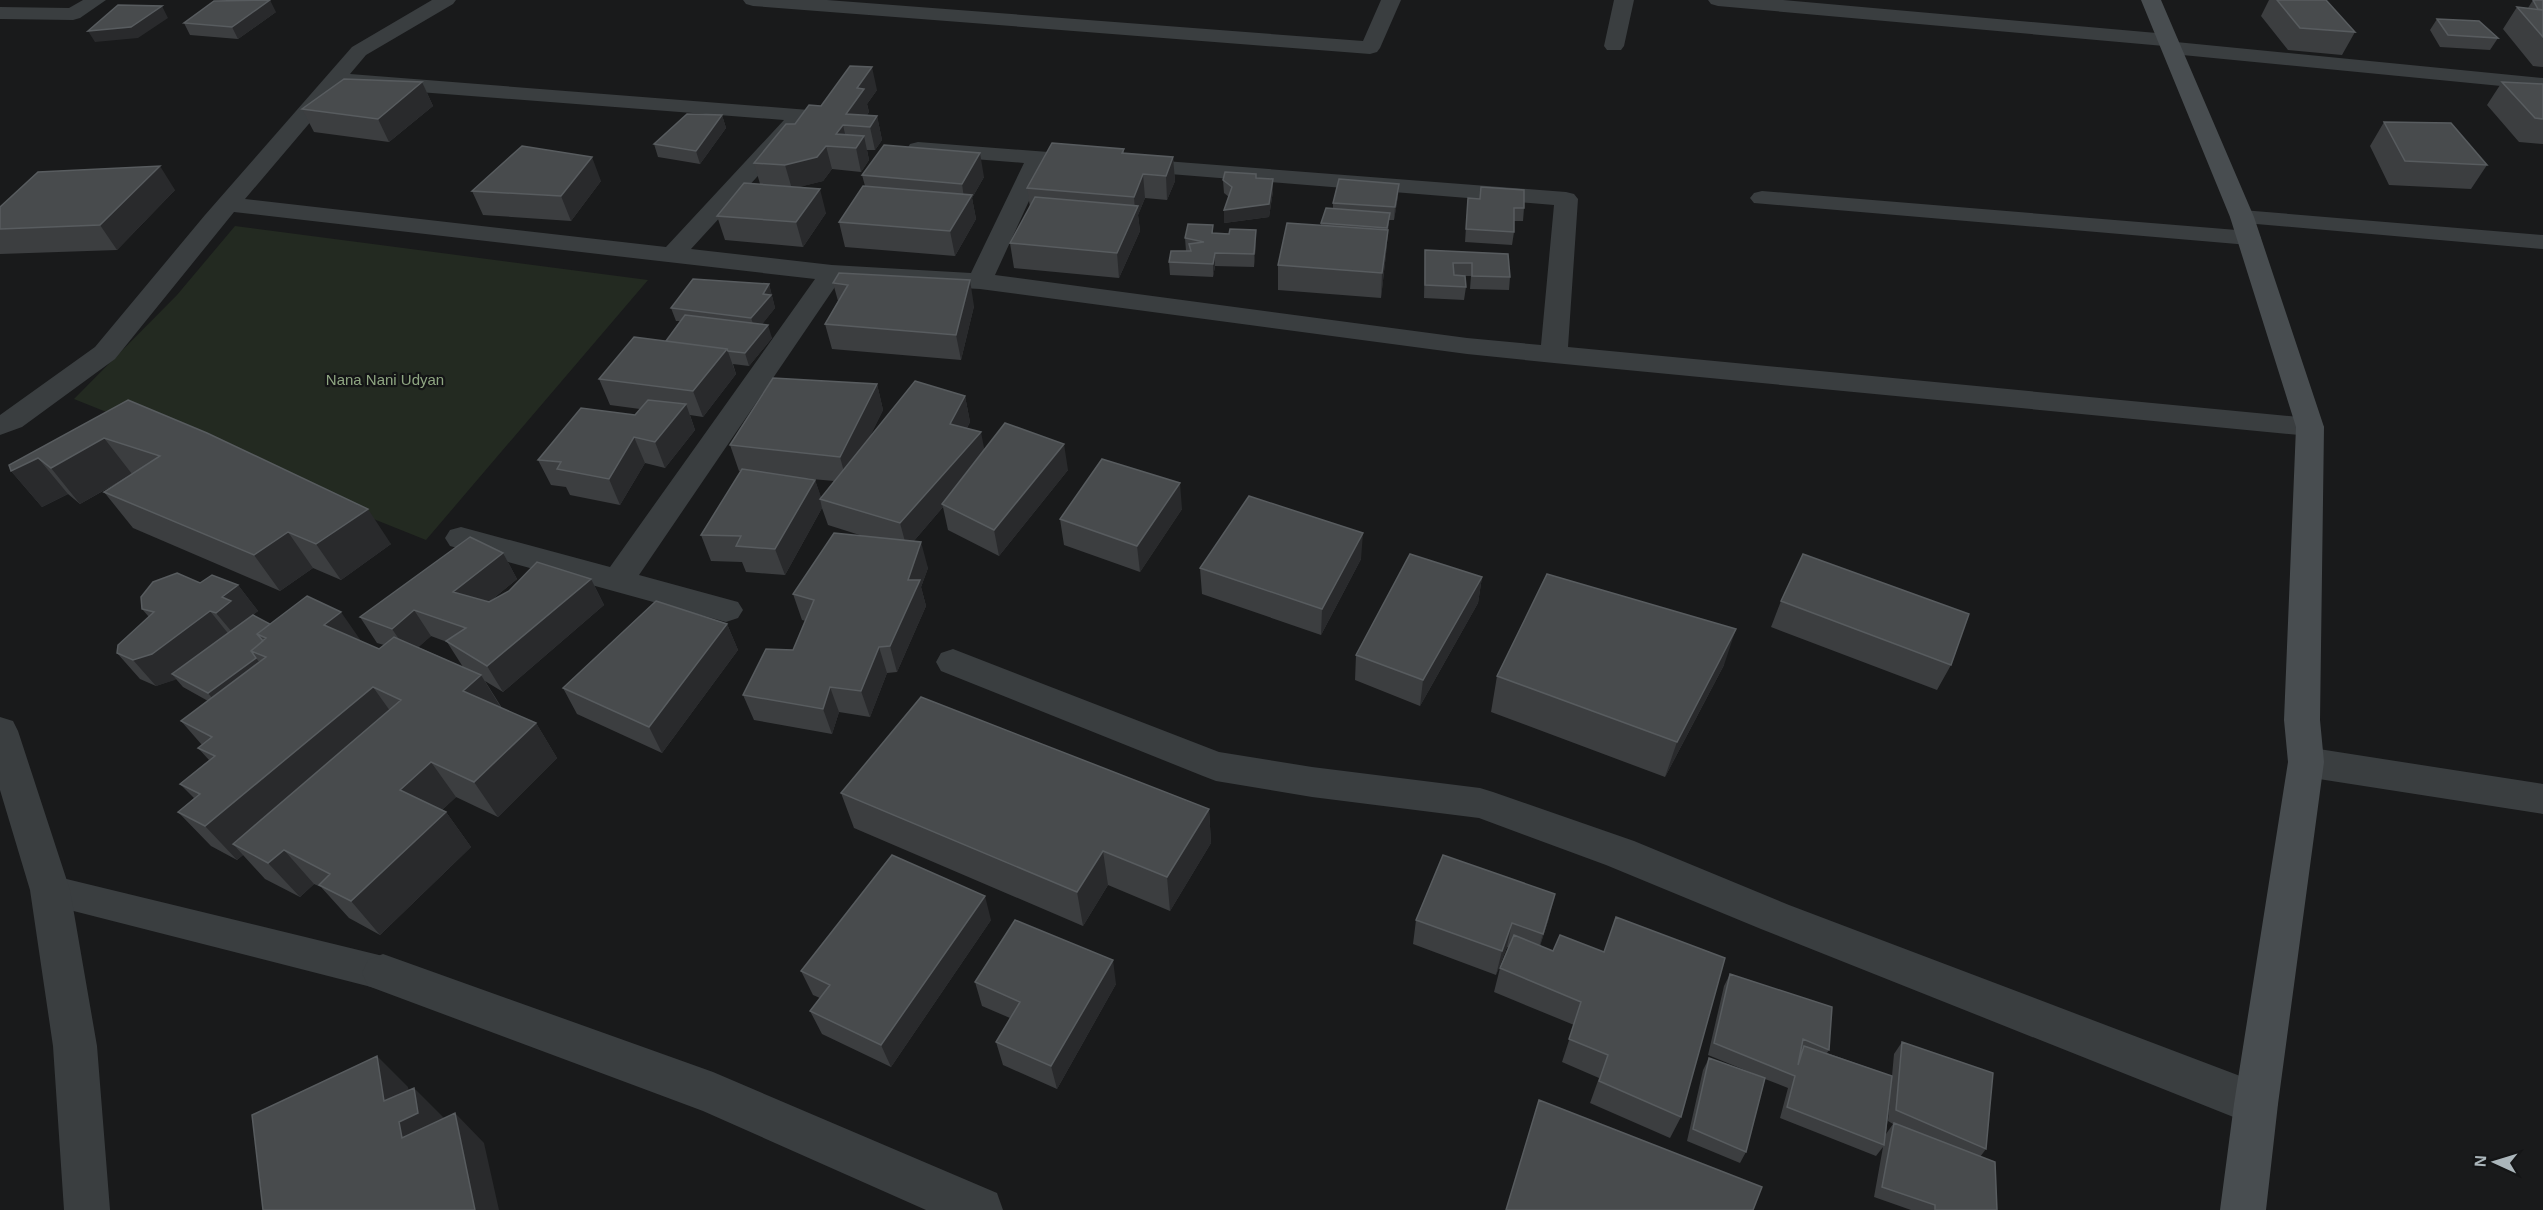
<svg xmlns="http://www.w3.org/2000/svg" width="2543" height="1210" font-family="Arial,sans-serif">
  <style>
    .green { fill: #232a21 }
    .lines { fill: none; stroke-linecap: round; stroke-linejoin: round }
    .lane { fill: #3a3e40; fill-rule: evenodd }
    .street { fill: #3a3e40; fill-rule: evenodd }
    .secondary { fill: #484d50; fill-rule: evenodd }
    .wall { fill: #3c3e40; fill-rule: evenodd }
    .shaded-wall { fill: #292a2c }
    .building { fill: #484b4d; stroke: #585c5f; stroke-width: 1.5 }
    .labels { text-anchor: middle; stroke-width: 4.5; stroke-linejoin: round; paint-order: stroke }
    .park-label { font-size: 15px; fill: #8fa682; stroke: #141516 }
  </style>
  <rect width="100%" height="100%" fill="#191a1b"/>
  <path class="green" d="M235,226L648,280L426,540L74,399L177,295Z"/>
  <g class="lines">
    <path class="lane" d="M50,875L383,956L396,961L402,973L396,985L383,990L50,905L37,901L32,890L37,879Z"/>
    <path class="street" d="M83,0H106L80,18L73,20L0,19V7L69,8Z
      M432,0H456L453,4L366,55L350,74L809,110L812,115L809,120L691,249L832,265L971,273L1024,163L910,154L907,149L910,144L918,142L1566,192L1574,194L1578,199L1568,347L2310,418L2320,421L2324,427L2320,433L2310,436L1554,363L1467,354L980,289L839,281L639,575L738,602L743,610L738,618L726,622L450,546L445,538L450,530L461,527L610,567L815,279L234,212L115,359L22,427L0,435V415L95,347L205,215L352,47ZM341,86L784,120L666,247L245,199ZM1046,164L1554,205L1541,345L1467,338L995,275Z
      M743,0H827L1363,41L1381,0H1401L1380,48L1377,52L1370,54L753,6L746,4Z
      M1614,0H1634L1624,46L1621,50H1607L1604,46Z
      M1708,0H1783L2168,34L2175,36L2178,40L2176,42L2543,78V90L2172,54L2165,52L2162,48L2164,46L1718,6L1711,4Z
      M1762,191L2249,231L2258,233L2261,238L2258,243L2249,245L1754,203L1750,198L1754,193Z
      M2242,210L2543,235V249L2233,222L2230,217L2233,212Z
      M953,649L1219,752L1312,767L1480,788L1493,792L1634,841L1789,905L2256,1082L2272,1089L2278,1104L2272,1119L2256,1126L1761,929L1606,865L1479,818L1312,797L1216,781L1203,776L941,671L936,662L941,653Z
      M0,717L13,721L18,731L70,890L97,1046L110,1210H64L53,1046L30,890L0,790Z
      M2306,747L2543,784V814L2306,777L2293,772L2288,762L2293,752Z
      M383,954L713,1072L997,1193L1003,1210H926L703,1111L368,986L362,973L368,960Z"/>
    <path class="secondary" d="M2141,0H2161L2254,217L2324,427L2320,720L2324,762L2278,1104L2266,1210H2220L2234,1104L2288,762L2284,720L2296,427L2230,217Z"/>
  </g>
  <path class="wall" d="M2269,0H2326L2355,32L2342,55L2288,50L2261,16Z
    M2533,0H2543V67L2533,66L2503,29L2517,7L2528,8Z
    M276,12L238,39L190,35L184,23Z
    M2437,19L2498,38L2490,50L2440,47L2430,30Z
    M422,82L433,106L389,142L314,132L302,109Z
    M2502,82L2543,84V144L2519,142L2487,105Z
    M877,90L867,104L869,112L867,115L877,116L882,140L875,150H867L869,160L861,172L832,169L823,181L798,187L826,213L803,247L725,240L717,216L760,184L754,163L795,124L821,106Z
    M722,115L726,128L700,164L658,157L654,144Z
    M2384,122L2487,165L2471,189L2389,185L2370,146Z
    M1124,149V153L1173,157L1175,181L1167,200L1145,198L1138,215L1140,231L1119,278L1014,268L1010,243L1030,207L1027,188Z
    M862,175L984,177L972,198L976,219L955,256L845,247L839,222L865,186Z
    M1256,178L1273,179V191L1269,217L1224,223L1229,197L1224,193L1223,180Z
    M601,181L571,221L483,215L472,191Z
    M1481,187L1524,208L1523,221H1514V232L1512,245L1465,242L1468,198L1479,199Z
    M175,190L117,250L0,254V207Z
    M1398,196L1394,220H1389L1386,254L1381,298L1278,290V265L1321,225V223L1333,209V203Z
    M1213,225V233L1256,243L1254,267L1215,266L1213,277L1170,275L1169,262L1186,251L1185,238Z
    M1425,250L1508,254L1510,277L1509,290L1470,289L1471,276H1465L1466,287L1464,300L1424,298Z
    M839,273L974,306L961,360L832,349L825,324L838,301L833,283Z
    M769,284L775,308L762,324L772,338L749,366L733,364L736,374L703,417L690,415L695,430L665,468L645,463L620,505L570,495L566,487L551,485L538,460L635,415L640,409L610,405L599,379L666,341L680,321H676L671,308Z
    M877,384L883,410L869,438L965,396L970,422L967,428L984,449L1068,470L999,556L948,530L943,507L913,542L928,568L921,587L926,606L897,672L887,673L870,717L839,712L832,734L754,720L743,695L793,650L806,621L802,620L793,594L866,537L828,525L822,508L785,575L746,572L742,562L711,561L701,535L741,471H739L730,445ZM801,478L834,481L821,498L815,480Z
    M128,400L391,544L341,580L313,568L280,591L133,528L104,492L133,474L80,504L68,494L42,507L11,471Z
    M1182,509L1140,572L1064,545L1060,519Z
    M503,553L517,579L489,602L591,579L604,605L503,692L485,681L502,708L536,723L557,758L498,817L456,797L442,810L446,812L471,847L380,935L349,918L321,887L314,884L300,897L265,879L243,855L237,860L211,846L178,812L194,798L180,784L209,760L198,748L202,745L181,721L208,701L183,687L176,679L156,686L140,679L117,653L149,617L142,609L200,583L238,585L258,611L246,620L270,624L363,642L379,649L384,645L377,643L360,617ZM431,636L447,642L463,667L418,647Z
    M1361,559L1321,635L1202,594L1200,568Z
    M1482,577L1478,603L1420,706L1355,680L1356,655Z
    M1781,601L1951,665L1937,690L1771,627Z
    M727,624L738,650L662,753L577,714L563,688Z
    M1724,665L1665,777L1491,712L1497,676Z
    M841,793L1209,809L1211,843L1170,911L1108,885L1083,926L854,828Z
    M1549,918L1540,946L1681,1117L1670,1138L1590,1103L1599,1078L1562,1062L1574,1025L1494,992L1500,968L1509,948L1507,947L1496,975L1413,944L1416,920Z
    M991,920L891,1067L822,1034L810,1011L820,998L813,995L801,971Z
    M1730,974L1829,1050L1827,1053L1892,1076L1894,1054L1902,1042L1986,1149L1980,1157L1997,1210H1911L1874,1197L1883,1147L1876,1156L1780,1118L1788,1088L1765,1079L1746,1152L1740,1163L1687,1141L1703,1070L1709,1058L1752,1073L1708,1055L1724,986ZM1890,1097L1888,1121L1893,1124L1886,1134Z
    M975,982L1116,984L1057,1089L1003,1065L996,1042L1010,1018L982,1006Z"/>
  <path class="shaded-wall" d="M270,0L276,12L238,39L232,27Z
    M162,6L168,18L138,38L95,42L88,31Z
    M872,67L877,90L867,104L869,112L859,126L846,114L857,88Z
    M422,82L433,106L389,142L378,119Z
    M722,115L726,128L700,164L696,151Z
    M877,116L882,140L875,150L870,127Z
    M843,125L848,147L836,134Z
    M864,136L869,160L861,172L856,148Z
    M826,146L832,169L823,181L792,189L785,165Z
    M980,153L984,177L972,198L976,219L955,256L950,231L965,205L962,184Z
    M592,157L601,181L571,221L561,196Z
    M1173,157L1175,181L1167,200L1166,176Z
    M160,166L175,190L117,250L100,225Z
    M1143,174L1145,198L1138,215L1140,231L1119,278L1117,253L1135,212L1134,197Z
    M1273,179V191L1269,217L1224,223V210Z
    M1399,184L1398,196L1394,220L1395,207Z
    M820,189L826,213L803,247L796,222Z
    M1256,230V243L1254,267V254Z
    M1388,230L1386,254L1381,298L1382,273Z
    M1215,253V266L1213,277V264Z
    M970,280L974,306L961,360L956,335Z
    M769,284L775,308L756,332L751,318L763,294Z
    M768,325L772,338L749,366L745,353Z
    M727,349L736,374L703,417L693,391Z
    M877,384L883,410L847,483L840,457Z
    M965,396L970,422L955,450L950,424Z
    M686,404L695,430L665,468L655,442Z
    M981,432L986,458L942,504L943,507L907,549L900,523Z
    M634,437L645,463L620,505L609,479Z
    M104,438L132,474L80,504L51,468Z
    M1064,444L1068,470L999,556L994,530Z
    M38,458L68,494L42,507L11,471Z
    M815,480L822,500L820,499L822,508L785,575L775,549Z
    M1180,483L1182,509L1140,572L1137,546Z
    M368,509L391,544L341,580L316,544Z
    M288,532L313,568L280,591L254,555Z
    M1363,533L1361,559L1321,635L1322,609Z
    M921,542L928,568L921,587L926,606L897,672L890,646L908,580Z
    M503,553L517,579L469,618L453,592Z
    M1482,577L1478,603L1420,706L1423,680Z
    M591,579L604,605L503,692L487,666Z
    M238,585L258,611L246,620L237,638L216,613L222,597Z
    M414,610L431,636L410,655L392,629Z
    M210,611L231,637L172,674L176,679L175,680L156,686L133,660Z
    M341,612L366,648L324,625Z
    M727,624L738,650L662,753L649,727Z
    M1736,629L1724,665L1665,777L1677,742Z
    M879,647L887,673L870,717L861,691Z
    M256,658L267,672L219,707L208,693Z
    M481,675L503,711L463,691Z
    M373,687L398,722L233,844L243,855L237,860L205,826Z
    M830,687L839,712L832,734L823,709Z
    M536,723L557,758L498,817L474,782Z
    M431,762L456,797L426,825L400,790Z
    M1209,809L1211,843L1170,911L1167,877Z
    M446,812L471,847L380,935L351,901Z
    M284,850L314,884L300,897L268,863Z
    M1103,851L1108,885L1083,926L1077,892Z
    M1555,894L1549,918L1536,957L1543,934Z
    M985,896L991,920L891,1067L881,1045Z
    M1512,923L1507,947L1496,975L1502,951Z
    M1113,960L1116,984L1057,1089L1051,1066Z
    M377,1056L408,1087L413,1116L414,1088L444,1118L402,1138L384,1101Z
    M455,1113L484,1143L499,1210H475Z"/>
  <path class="building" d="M270,0L232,27L184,23L214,1Z
    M2277,0H2326L2355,32L2300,28Z
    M2533,0H2543V10L2538,9Z
    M118,5L162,6L131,27L88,31Z
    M2517,7L2543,10V37Z
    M2437,19L2479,21L2498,38L2448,35Z
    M850,66L872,67L857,88L864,89L846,114L877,116L870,127L843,125L836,134L864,136L856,148L826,146L817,157L785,165L754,163L786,124H795L809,105L821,106Z
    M344,79L422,82L378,119L302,109Z
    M2502,82L2543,84V119L2535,118Z
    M687,114L722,115L696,151L654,144Z
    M2384,122L2451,123L2487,165L2405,161Z
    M1052,143L1124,149L1122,153L1173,157L1166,176L1143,174L1134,197L1027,188Z
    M884,145L980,153L962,184L862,175Z
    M522,146L592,157L561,196L472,191Z
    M160,166L100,225L0,229V207L38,172Z
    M1225,172L1256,174V178L1273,179L1269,204L1224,210L1232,187L1223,180Z
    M1339,179L1399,184L1395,207L1333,203Z
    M744,183L820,189L796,222L717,216Z
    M863,186L972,195L950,231L839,222Z
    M1481,187L1524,190V208H1514V232L1466,229L1468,198L1480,199Z
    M1035,197L1138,206L1117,253L1010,243Z
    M1326,208L1390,213L1387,228L1321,223Z
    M1287,223L1388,230L1382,273L1278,265Z
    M1188,224L1213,225L1212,233L1229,234L1230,229L1256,230L1254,254L1215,253L1213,264L1169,262L1171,251H1191L1189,244L1204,242L1185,238Z
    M1425,250L1508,254L1510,277L1472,276V263H1453L1454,275L1465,276L1466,287L1425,285Z
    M839,273L970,280L956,335L825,324L848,285L833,283Z
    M693,279L769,284L763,294L771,295L751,318L671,308Z
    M685,315L768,325L745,353L728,351L727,349L666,341Z
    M634,337L727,349L693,391L599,379Z
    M773,378L877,384L840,457L730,445Z
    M915,381L965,396L950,424L981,432L900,523L820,499Z
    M128,400L207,433L368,509L316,544L288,532L254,555L104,492L160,456L104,438L51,468L38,458L11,471L9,465Z
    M648,400L686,404L655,442L634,437L609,479L557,469L561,462L538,460L581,408L635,415Z
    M1005,423L1064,444L994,530L942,504Z
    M1102,459L1180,483L1137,546L1060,519Z
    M742,469L815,480L775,549L736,546L741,536L701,535Z
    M1249,496L1363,533L1322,609L1200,568Z
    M834,533L921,542L908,580H920L890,646L879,647L861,691L830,687L823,709L743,695L766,649L793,650L814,600L793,594Z
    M470,537L503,553L453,592L489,602L509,591L537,562L591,579L487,666L446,641L466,628L414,610L392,629L360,617Z
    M1410,554L1482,577L1423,680L1356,655Z
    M1803,554L1969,614L1951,665L1781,601Z
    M177,573L200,583L212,575L238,585L222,597L231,601L216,613L210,611L152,654L133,660L117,653L118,645L154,612L142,609L141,597L153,582Z
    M1547,574L1736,629L1677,742L1497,676Z
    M307,596L341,612L324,625L379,649L394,637L481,675L463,691L536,723L474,782L431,762L400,790L446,812L351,901L319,885L330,874L284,850L268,863L233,844L401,700L373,687L205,826L178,812L200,794L180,784L215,756L198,748L212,737L181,721L266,657L251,651L266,638L257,634Z
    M656,601L727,624L649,727L563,688Z
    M253,615L270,624L257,634L263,641L251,651L256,658L208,693L172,674Z
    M921,697L1209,809L1167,877L1103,851L1077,892L841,793Z
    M892,855L985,896L881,1045L810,1011L830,985L801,971Z
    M1443,855L1555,894L1543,934L1512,923L1502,951L1416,920Z
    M1616,917L1725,958L1681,1117L1599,1081L1608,1055L1569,1039L1581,1002L1500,968L1514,935L1553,951L1560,935L1604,952Z
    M1015,920L1113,960L1051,1066L996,1042L1020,1002L975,982Z
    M1730,974L1832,1007L1829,1050L1803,1039L1798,1065L1804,1046L1892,1076L1884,1145L1787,1107L1795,1076L1714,1043Z
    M1902,1042L1993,1073L1986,1149L1896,1110Z
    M377,1056L384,1101L414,1088L418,1113L399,1122L402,1138L455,1113L475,1210H263L252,1115Z
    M1709,1058L1765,1078L1746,1152L1693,1129Z
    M1539,1100L1762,1187L1753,1210H1506Z
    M1894,1123L1995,1162L1997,1210H1935V1205L1882,1187Z"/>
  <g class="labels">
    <g class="park-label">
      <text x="385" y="385">Nana Nani Udyan</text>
    </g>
  </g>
  <g transform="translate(2495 1162) rotate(274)" stroke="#141516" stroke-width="4.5" paint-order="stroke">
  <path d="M0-4.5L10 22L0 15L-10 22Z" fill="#abb6bb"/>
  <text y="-9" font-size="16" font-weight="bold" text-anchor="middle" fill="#abb6bb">N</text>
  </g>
</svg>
